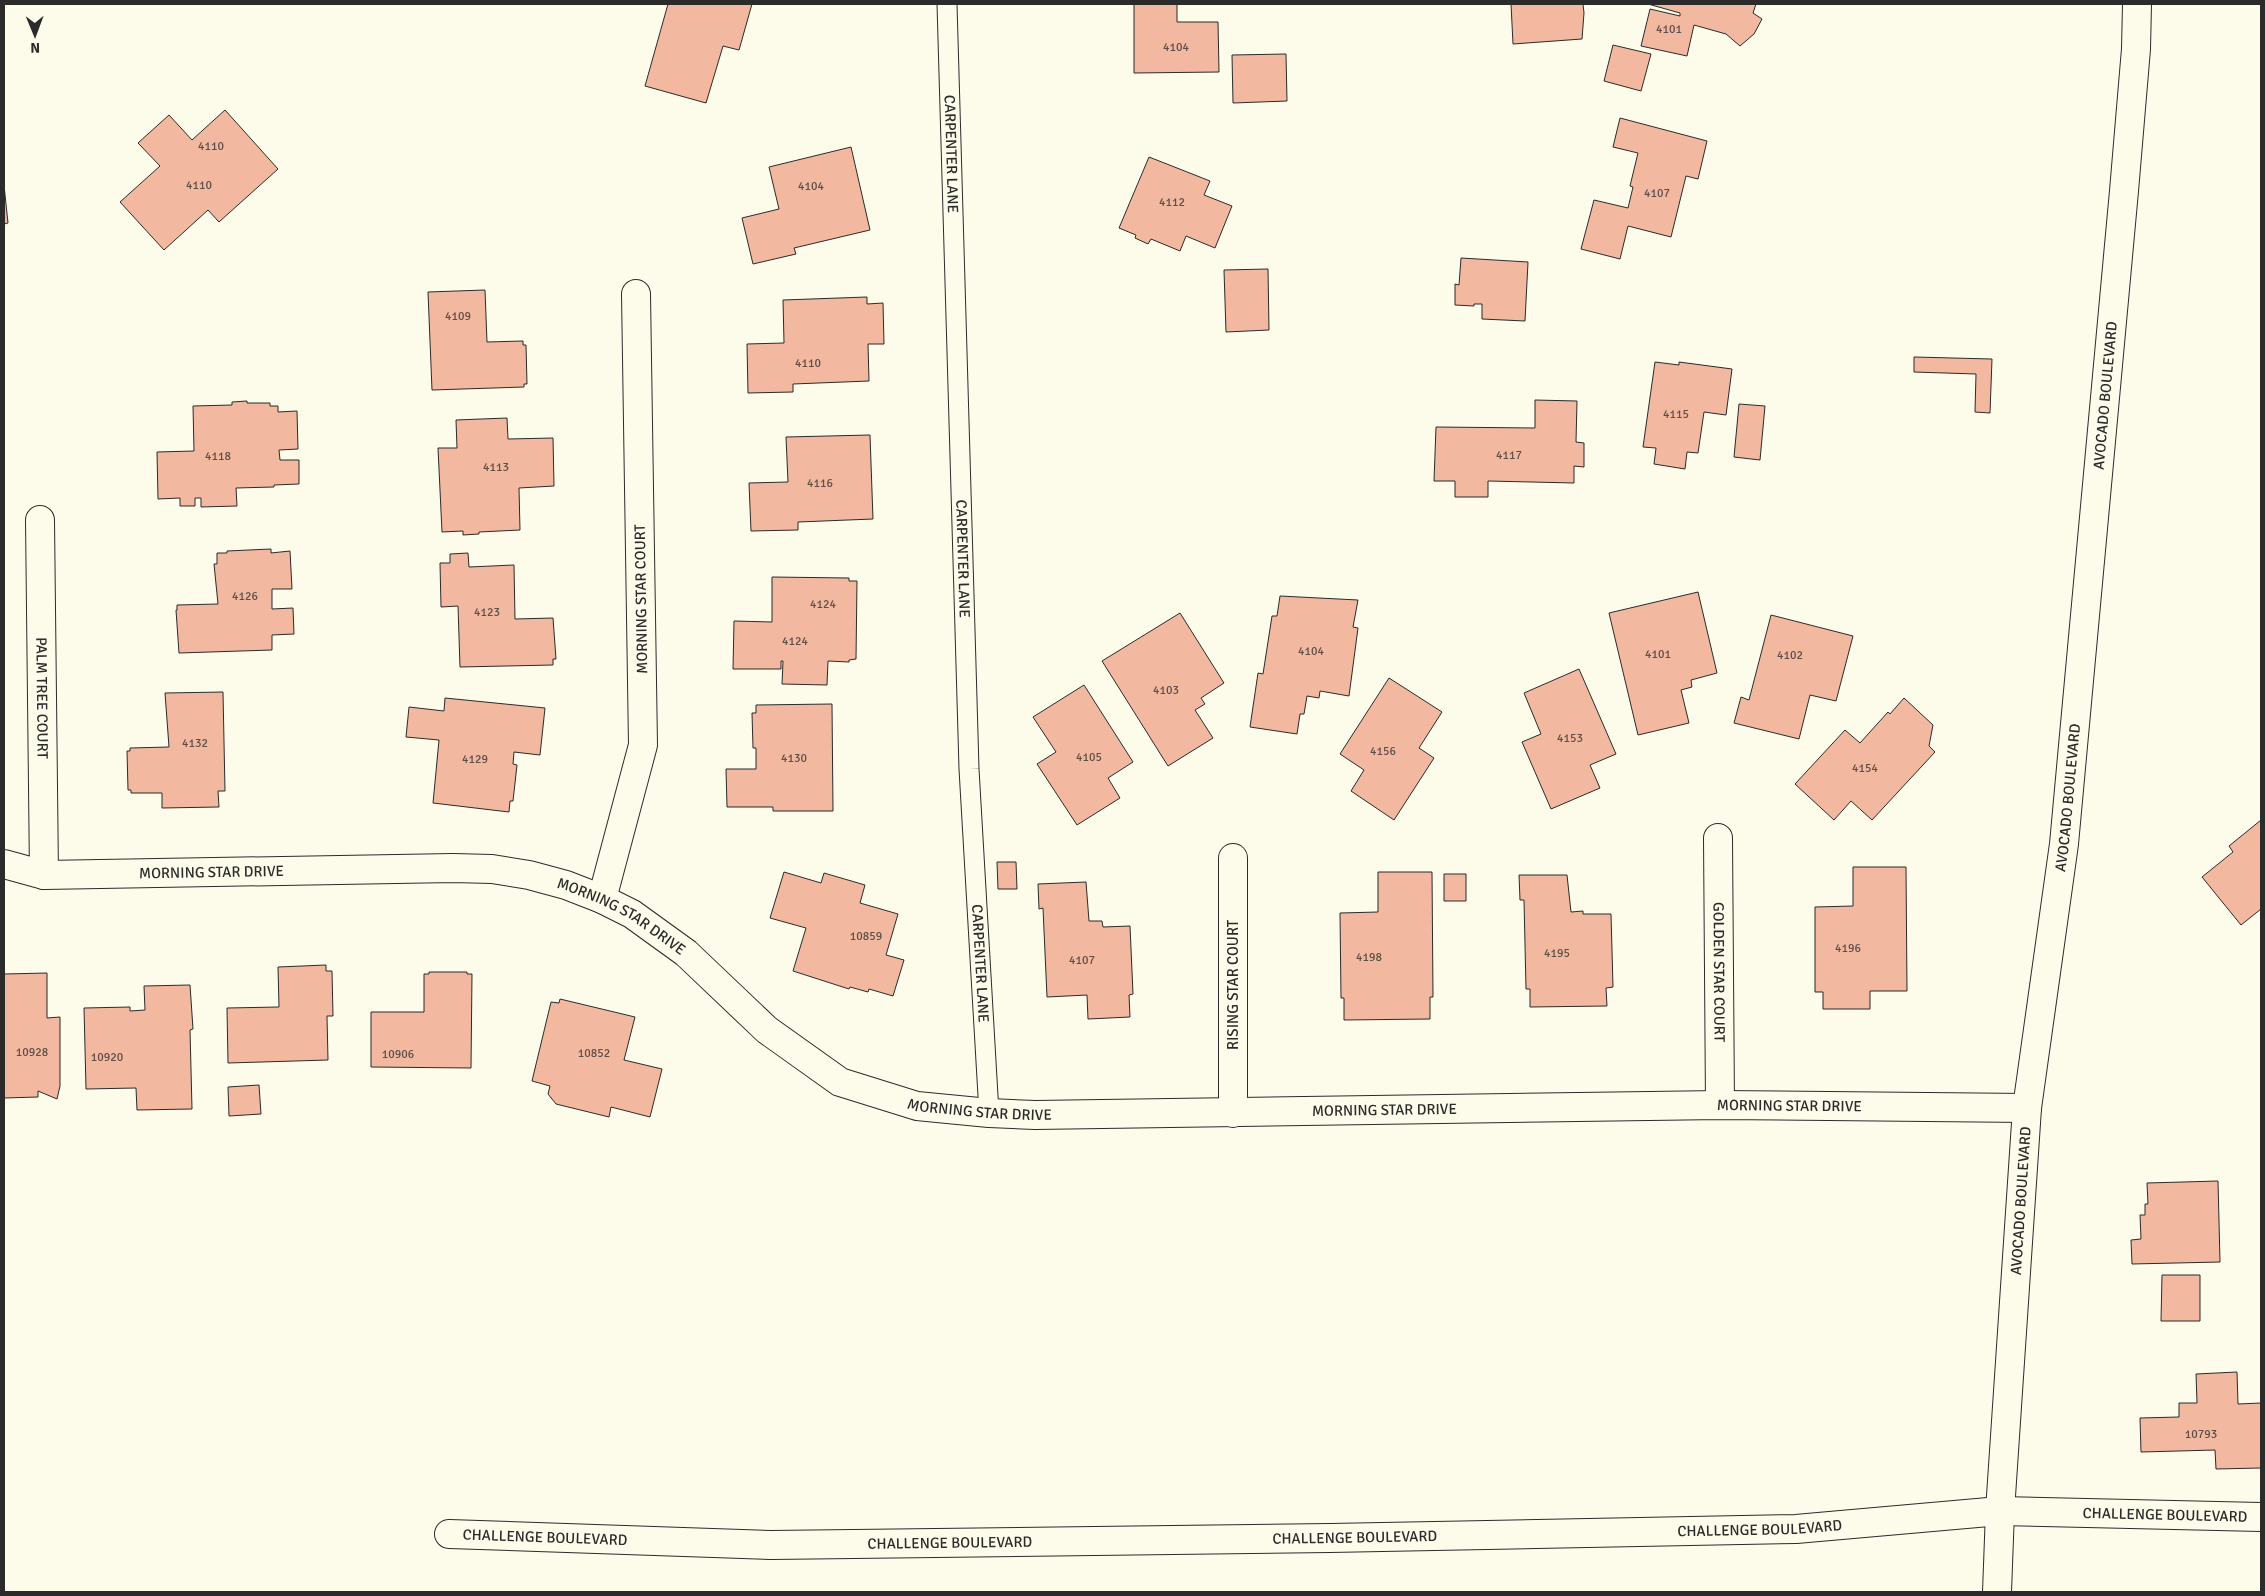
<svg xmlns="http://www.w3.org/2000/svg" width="2265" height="1596" font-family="Signika,sans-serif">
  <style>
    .building { fill: #f2b8a0; stroke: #2b2b2b }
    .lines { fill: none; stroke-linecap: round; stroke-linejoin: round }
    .service-casing { stroke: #2b2b2b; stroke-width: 21 }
    .minor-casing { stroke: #2b2b2b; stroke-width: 30 }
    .tertiary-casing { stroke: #2b2b2b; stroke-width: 30 }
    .secondary-casing { stroke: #2b2b2b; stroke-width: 30 }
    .service { stroke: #fdfbea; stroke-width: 19 }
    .minor { stroke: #fdfbea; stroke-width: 28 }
    .tertiary { stroke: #fdfbea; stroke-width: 28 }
    .secondary { stroke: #fdfbea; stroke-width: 28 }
    .labels { text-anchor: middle; stroke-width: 4; stroke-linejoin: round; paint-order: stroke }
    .number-label { font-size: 12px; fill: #5d4e48 }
    .street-label { font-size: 15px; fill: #2b2b2b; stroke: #fdfbea }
  </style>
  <rect width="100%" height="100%" fill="#fdfbea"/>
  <path class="building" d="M668,4H752L739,50L723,46L706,103L645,86Z
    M1134,4H1177V22H1218L1219,72L1134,73Z
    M1511,4H1583L1584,13L1582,39L1513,44Z
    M1648,4H1756L1753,13L1762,19L1754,34L1740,46L1726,34L1694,25L1687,56L1641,46L1650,9L1680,16V13Z
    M1613,45L1651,54L1641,91L1604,81Z
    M1286,54L1287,101L1233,103L1232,55Z
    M225,110L278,169L219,222L208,210L164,250L120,202L160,166L138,143L169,115L192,140Z
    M1620,118L1707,141L1698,179L1686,176L1671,237L1628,226L1620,259L1581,249L1594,200L1628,208L1633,187L1630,186L1638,153L1613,147Z
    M851,147L870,230L794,248L796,254L753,264L742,218L779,209L769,167Z
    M1149,157L1210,181L1204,195L1232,206L1215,248L1186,236L1180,251L1151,239L1148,244L1135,238L1136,235L1119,228Z
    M4,185L8,223L4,224Z
    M1461,258L1528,262L1525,321L1482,319V304H1474V306L1455,305V284L1459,285Z
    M1268,269L1269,330L1226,332L1224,270Z
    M485,290L487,342L523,341V345H526L527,384H524V387L432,390L428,292Z
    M867,297V304L883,303L884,344H868L869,381L793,384V392L748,393L747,344L784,343L783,300Z
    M1914,357L1992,359L1990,413L1975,412L1976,374L1914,372Z
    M1655,362L1679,365V362L1732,369L1726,415L1704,412L1698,453L1687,452L1685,469L1654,464L1656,448L1643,447Z
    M1535,400L1577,401L1576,442L1584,443V467L1574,466V483L1488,481V497H1455V481H1434L1436,427L1535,428Z
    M247,401V403H270V406H278V412L297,411L298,449L279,450L280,460H299V484L274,485V487L236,488L237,506L201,507V498H195V506H180V498L158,499L157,452L194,451L193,406L232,405V402Z
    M1739,404L1765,406L1760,460L1734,457Z
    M507,418L508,439L553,438L554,486L519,488L520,530L479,532V534L463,535V531L442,532L438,448H457L456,420Z
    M870,435L873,519L798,522V530L751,531L749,483L788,482L786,437Z
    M271,549V553L290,551L292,589H272V609L293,608L294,634L272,635V650L179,653L176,610H177V605L218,604L214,564H217V553H227V551Z
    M468,553L469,567L514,565L515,619L553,618L556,659H553V665L460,667L458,606L441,607L440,563H450V554Z
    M772,577L849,578V581H857L856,659L849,660V662L828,661L827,685L782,684L783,661H781V669H733L734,621L772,622Z
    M1698,592L1717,673L1691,680L1692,687L1681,690L1689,723L1638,735L1609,613Z
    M1280,596L1358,600L1353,627L1358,628L1349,696L1320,691L1319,698L1307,696L1304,714H1300L1297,734L1250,727L1258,673L1263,674L1272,616H1277Z
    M1180,613L1224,683L1201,698L1205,704L1195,710L1213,738L1168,766L1102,661Z
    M1771,615L1853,636L1836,701L1810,695L1799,739L1734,723L1741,697L1749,700Z
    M1579,669L1616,754L1590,765L1600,788L1551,809L1522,742L1541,734L1524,693Z
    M1389,678L1442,712L1419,748L1434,758L1394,820L1351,791L1364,770L1340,754Z
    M1084,685L1133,762L1108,778L1120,798L1077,825L1037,764L1056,752L1033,717Z
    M223,692L225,791H218L219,807L162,808V793H131V790H128L127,751H130V748L169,747L165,693Z
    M445,698L545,708L540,755L514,752L513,764L517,765L513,801H510L509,812L433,803L439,740L406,737L409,707L444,711Z
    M1904,698L1933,725L1929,746L1935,752L1872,820L1851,801L1834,820L1795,784L1845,730L1860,743L1888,712L1890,714Z
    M832,704L833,811H773V807H727L726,769H756V748H753L752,713H756V705Z
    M2261,820V909L2241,925L2202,877L2233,852L2229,846Z
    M997,862H1016L1017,889H998Z
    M1853,867H1906L1907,991H1870V1009H1823V992H1815V907L1853,906Z
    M784,872L821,883L824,873L865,885L860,903L898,914L886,955L904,960L893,996L869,989L868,992L850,987L849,989L793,971L806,928L770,918Z
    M1378,872H1432L1433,997H1430V1019L1344,1020V998H1341L1340,913L1378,912Z
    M1444,874H1466V901H1444Z
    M1519,875H1567L1571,912L1583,911V914H1611L1613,987L1606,988L1607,1006L1530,1007V989H1526L1524,900H1520Z
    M1086,882L1089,921H1102L1103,927L1130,926L1133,994L1129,995L1130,1017L1088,1019L1087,995L1047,997L1043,908L1039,909L1038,884Z
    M326,965V971H332L333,1016H327L328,1060L228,1063L227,1008L279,1007L278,967Z
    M429,972H467V974H472L471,1068L371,1067V1012H424V974H429Z
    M47,973V1018L60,1017V1086L57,1099L38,1091V1097L4,1098V974Z
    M190,985L193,1029L190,1030L192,1109L137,1110L136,1088L86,1089L84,1008L130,1007V1011L145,1010L144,986Z
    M560,999L635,1017L624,1060L662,1069L650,1117L611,1107L609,1117L556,1104L548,1094L550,1086L532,1081L551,1002L559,1003Z
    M259,1085L261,1114L229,1116L228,1087Z
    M2218,1181L2220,1262L2132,1264L2131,1240L2141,1239L2140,1215H2145V1204H2148L2147,1183Z
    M2162,1275H2200V1321H2161Z
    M2237,1372L2238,1404L2261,1403V1468L2216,1469L2215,1450L2141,1452L2140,1418L2179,1417V1403H2197L2196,1374Z"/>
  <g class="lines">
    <g class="service-casing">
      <g id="service">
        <path id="s1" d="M947,4L969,769L989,1113"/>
      </g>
    </g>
    <g class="minor-casing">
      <g id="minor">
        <path id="s2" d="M40,520L44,875"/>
        <path id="s3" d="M1718,838L1720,1105"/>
        <path id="s4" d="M4,864L44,875L453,868L492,869L529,875L566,885L602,899L632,914L686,953L767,1030L840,1082L917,1106L989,1113L1035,1115L1720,1105L2027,1108"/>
        <path d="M602,899L643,745L636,294"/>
        <path d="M1233,1113V858"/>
        <path id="s5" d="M449,1534L771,1545L1330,1538L1796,1529L2000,1511"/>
      </g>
    </g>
    <g class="tertiary-casing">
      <g id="tertiary">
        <path id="s6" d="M2000,1511L2261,1517"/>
      </g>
    </g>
    <g class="secondary-casing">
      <g id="secondary">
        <path id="s7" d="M1997,1592L2000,1511L2027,1108L2064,844L2124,191L2136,49L2137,4"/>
      </g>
    </g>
    <use href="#service" class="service"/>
    <use href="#minor" class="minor"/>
    <use href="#tertiary" class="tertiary"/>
    <use href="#secondary" class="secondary"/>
  </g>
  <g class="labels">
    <g class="number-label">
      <text x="1669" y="33">4101</text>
      <text x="1176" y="51">4104</text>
      <text x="211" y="150">4110</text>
      <text x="199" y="189">4110</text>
      <text x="811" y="190">4104</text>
      <text x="1657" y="197">4107</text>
      <text x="1172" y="206">4112</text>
      <text x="458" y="320">4109</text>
      <text x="808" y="367">4110</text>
      <text x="1676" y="418">4115</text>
      <text x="1509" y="459">4117</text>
      <text x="218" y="460">4118</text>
      <text x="496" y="471">4113</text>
      <text x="820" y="487">4116</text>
      <text x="245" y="600">4126</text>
      <text x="823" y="608">4124</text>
      <text x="487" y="616">4123</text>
      <text x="795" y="645">4124</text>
      <text x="1311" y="655">4104</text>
      <text x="1658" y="658">4101</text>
      <text x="1790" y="659">4102</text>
      <text x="1166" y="694">4103</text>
      <text x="1570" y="742">4153</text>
      <text x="195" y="747">4132</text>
      <text x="1383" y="755">4156</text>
      <text x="1089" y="761">4105</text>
      <text x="794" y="762">4130</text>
      <text x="475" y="763">4129</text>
      <text x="1865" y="772">4154</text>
      <text x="866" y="940">10859</text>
      <text x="1848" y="952">4196</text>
      <text x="1557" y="957">4195</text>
      <text x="1369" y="961">4198</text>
      <text x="1082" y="964">4107</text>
      <text x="32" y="1056">10928</text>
      <text x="594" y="1057">10852</text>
      <text x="398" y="1058">10906</text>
      <text x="107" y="1061">10920</text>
      <text x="2201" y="1438">10793</text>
    </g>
    <g class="street-label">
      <text dy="5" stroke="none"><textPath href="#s1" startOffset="150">CARPENTER LANE</textPath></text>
      <text dy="5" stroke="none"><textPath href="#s7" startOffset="1202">AVOCADO BOULEVARD</textPath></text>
      <text dy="5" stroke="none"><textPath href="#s1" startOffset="555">CARPENTER LANE</textPath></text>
      <text transform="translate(641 599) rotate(-91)" y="5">MORNING STAR COURT</text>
      <text dy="5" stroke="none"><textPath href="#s2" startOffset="178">PALM TREE COURT</textPath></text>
      <text dy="5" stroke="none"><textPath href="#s7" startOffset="798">AVOCADO BOULEVARD</textPath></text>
      <text dy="5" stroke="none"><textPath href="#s4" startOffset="209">MORNING STAR DRIVE</textPath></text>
      <text dy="5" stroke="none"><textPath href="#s4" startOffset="629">MORNING STAR DRIVE</textPath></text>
      <text dy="5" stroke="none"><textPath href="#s1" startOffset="960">CARPENTER LANE</textPath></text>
      <text dy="5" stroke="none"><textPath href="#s3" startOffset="134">GOLDEN STAR COURT</textPath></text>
      <text transform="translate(1233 985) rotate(-90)" y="5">RISING STAR COURT</text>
      <text dy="5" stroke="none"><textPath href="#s4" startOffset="1859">MORNING STAR DRIVE</textPath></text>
      <text dy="5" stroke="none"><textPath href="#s4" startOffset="1049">MORNING STAR DRIVE</textPath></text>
      <text dy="5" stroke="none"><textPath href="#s4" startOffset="1454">MORNING STAR DRIVE</textPath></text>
      <text dy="5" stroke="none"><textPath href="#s7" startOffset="392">AVOCADO BOULEVARD</textPath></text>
      <text dy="5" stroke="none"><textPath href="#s6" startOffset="165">CHALLENGE BOULEVARD</textPath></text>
      <text dy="5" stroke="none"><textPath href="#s5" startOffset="1311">CHALLENGE BOULEVARD</textPath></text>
      <text dy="5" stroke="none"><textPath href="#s5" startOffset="906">CHALLENGE BOULEVARD</textPath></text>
      <text dy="5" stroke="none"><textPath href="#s5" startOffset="96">CHALLENGE BOULEVARD</textPath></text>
      <text dy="5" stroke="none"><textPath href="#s5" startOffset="501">CHALLENGE BOULEVARD</textPath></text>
    </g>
  </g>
  <rect width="2265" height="1596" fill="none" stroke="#2b2b2b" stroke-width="10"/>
  <g transform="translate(35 35) rotate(179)" stroke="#fdfbea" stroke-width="4" paint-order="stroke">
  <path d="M0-4L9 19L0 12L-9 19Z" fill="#2b2b2b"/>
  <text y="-8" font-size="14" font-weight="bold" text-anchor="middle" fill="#2b2b2b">N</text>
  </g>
</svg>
